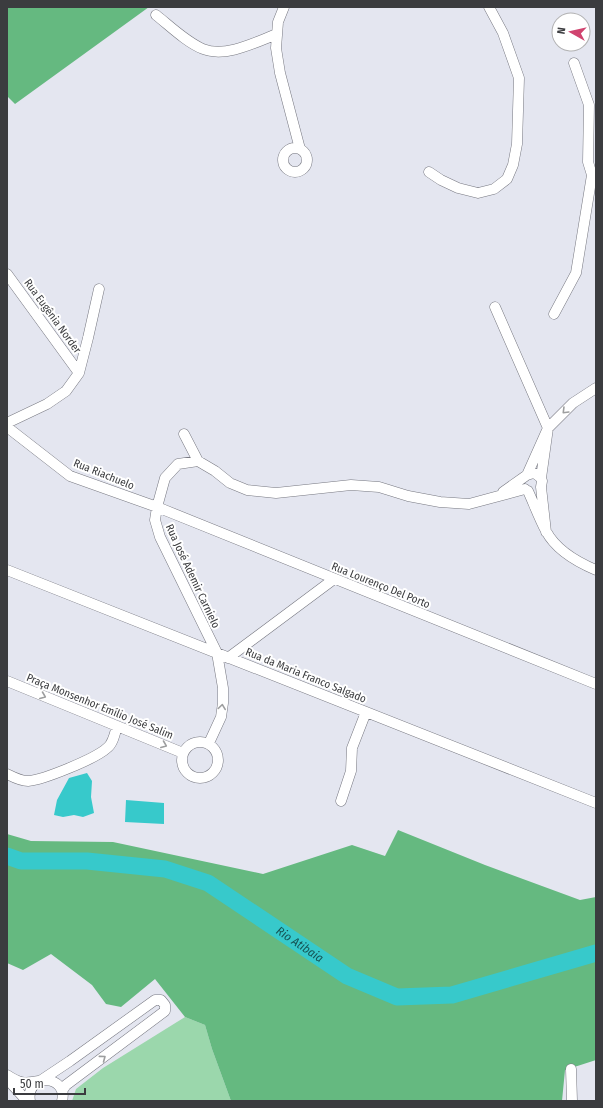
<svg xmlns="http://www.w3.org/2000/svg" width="603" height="1108" font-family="'Fira Sans Condensed',sans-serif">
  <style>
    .green { fill: #9bd7ac }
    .forest { fill: #65b980 }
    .water { fill: #37c9cb }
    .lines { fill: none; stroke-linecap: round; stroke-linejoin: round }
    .river { stroke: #37c9cb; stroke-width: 17 }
    .minor-casing { stroke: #777881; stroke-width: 11 }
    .minor { stroke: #fff; stroke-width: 10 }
    .oneway { stroke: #9d9e9f }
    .labels { text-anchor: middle; stroke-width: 4; stroke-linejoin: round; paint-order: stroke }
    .street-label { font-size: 11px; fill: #3b3c3f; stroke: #fff }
    .water-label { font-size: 12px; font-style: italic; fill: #165253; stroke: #fff }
  </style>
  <rect width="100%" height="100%" fill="#e4e6f0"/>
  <path class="green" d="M185,1017L205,1025L212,1049L231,1101H72L76,1089L103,1068Z"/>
  <path class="forest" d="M7,7H149L15,104L7,96Z
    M398,830L485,865L580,900L596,897V1060L565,1070L562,1101H231L212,1049L205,1025L185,1017L155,979L121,1007L106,1004L92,985L51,954L23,970L7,963V834L31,841L113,842L263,874L352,845L385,856Z"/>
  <path class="water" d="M87,773L92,781L91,797L94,813L83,817L74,815L63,817L54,815L57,800L69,778Z
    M126,800L164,803V824L125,822Z"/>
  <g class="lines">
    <path class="river" id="s1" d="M7,856L21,861H87L165,869L208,883L347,976L397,997L452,995L596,953"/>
    <g class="minor-casing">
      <path id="minor" d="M284,7L278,22L276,48L280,73L300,149
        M156,15C170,26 186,42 203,49C226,58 256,42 277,34
        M574,63L589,105L588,162L592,175L596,176
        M283 160a12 12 0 1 1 24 0a12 12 0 1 1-24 0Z
        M429,172L441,180L458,188L478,193L494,189L507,179L513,165L517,144L519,78L503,33L489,7
        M7,274L79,373
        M495,307L548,428L541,478
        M554,314L576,273L592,175
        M7,423L47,404L66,391L79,373L88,338L99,289
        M7,427L70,476L157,507L596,684
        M184,434L198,461
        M527,475L548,428L573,403L596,388
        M528,491C534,504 539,518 546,531C556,550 577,562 596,570
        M503,492L527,475L533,473L536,474L541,478L542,481L541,487L546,532
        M7,570L596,803
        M228,658L334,579
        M7,681L183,753
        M182 760a18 18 0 1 1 36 0a18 18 0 1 1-36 0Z
        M209,743L221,717L223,703V688L217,653L160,537L155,520L157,507L165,478L178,464L198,461L215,471L230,483L247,490L276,493L351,485L379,487L408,496L440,502L469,504L525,489
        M7,774C13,777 20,781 28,781C43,780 95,759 107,748C113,744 115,733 117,726
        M341,801L351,771L352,748L366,712
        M571,1069L572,1101
        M7,1075C19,1083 24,1084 39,1081
        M7,1079L27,1101
        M40,1081L70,1061L155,1000H161L165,1005V1011L66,1085L62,1091
        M30,1101C25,1072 69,1075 62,1101"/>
    </g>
    <use href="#minor" class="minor"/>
  </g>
  <defs><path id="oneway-chevron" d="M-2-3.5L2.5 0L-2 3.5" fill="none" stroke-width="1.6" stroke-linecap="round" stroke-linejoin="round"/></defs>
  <g class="oneway">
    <use href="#oneway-chevron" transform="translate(565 411) rotate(135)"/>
    <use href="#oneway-chevron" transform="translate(43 696) rotate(22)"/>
    <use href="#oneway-chevron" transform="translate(222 707) rotate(-82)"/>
    <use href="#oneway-chevron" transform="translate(164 745) rotate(22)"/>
    <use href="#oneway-chevron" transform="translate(103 1058) rotate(-37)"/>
  </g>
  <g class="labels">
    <g class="street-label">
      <text transform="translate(53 316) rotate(54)" y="4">Rua Eugênia Norder</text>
      <text transform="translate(104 474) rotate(22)" y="4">Rua Riachuelo</text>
      <text transform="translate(193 576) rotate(65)" y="4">Rua José Ademir Carnielo</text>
      <text transform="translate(381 585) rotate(22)" y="4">Rua Lourenço Del Porto</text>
      <text transform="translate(306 675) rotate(22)" y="4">Rua da Maria Franco Salgado</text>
      <text transform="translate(100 706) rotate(22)" y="4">Praça Monsenhor Emílio José Salim</text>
    </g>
    <g class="water-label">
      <text dy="4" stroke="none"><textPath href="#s1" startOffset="315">Rio Atibaia</textPath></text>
    </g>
  </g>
  <rect width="603" height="1108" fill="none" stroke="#3b3c3f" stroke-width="16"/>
  <g transform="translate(571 32) rotate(278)"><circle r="19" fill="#ffffff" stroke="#b1b1b2"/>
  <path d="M0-3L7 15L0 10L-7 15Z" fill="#d0436f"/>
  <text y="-6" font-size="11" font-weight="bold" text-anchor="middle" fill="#3b3c3f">N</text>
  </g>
  <path d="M14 1088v6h71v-6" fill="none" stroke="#3b3c3f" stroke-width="2"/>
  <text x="20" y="1088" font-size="12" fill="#3b3c3f" stroke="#ffffff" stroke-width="3" paint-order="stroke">50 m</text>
</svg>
